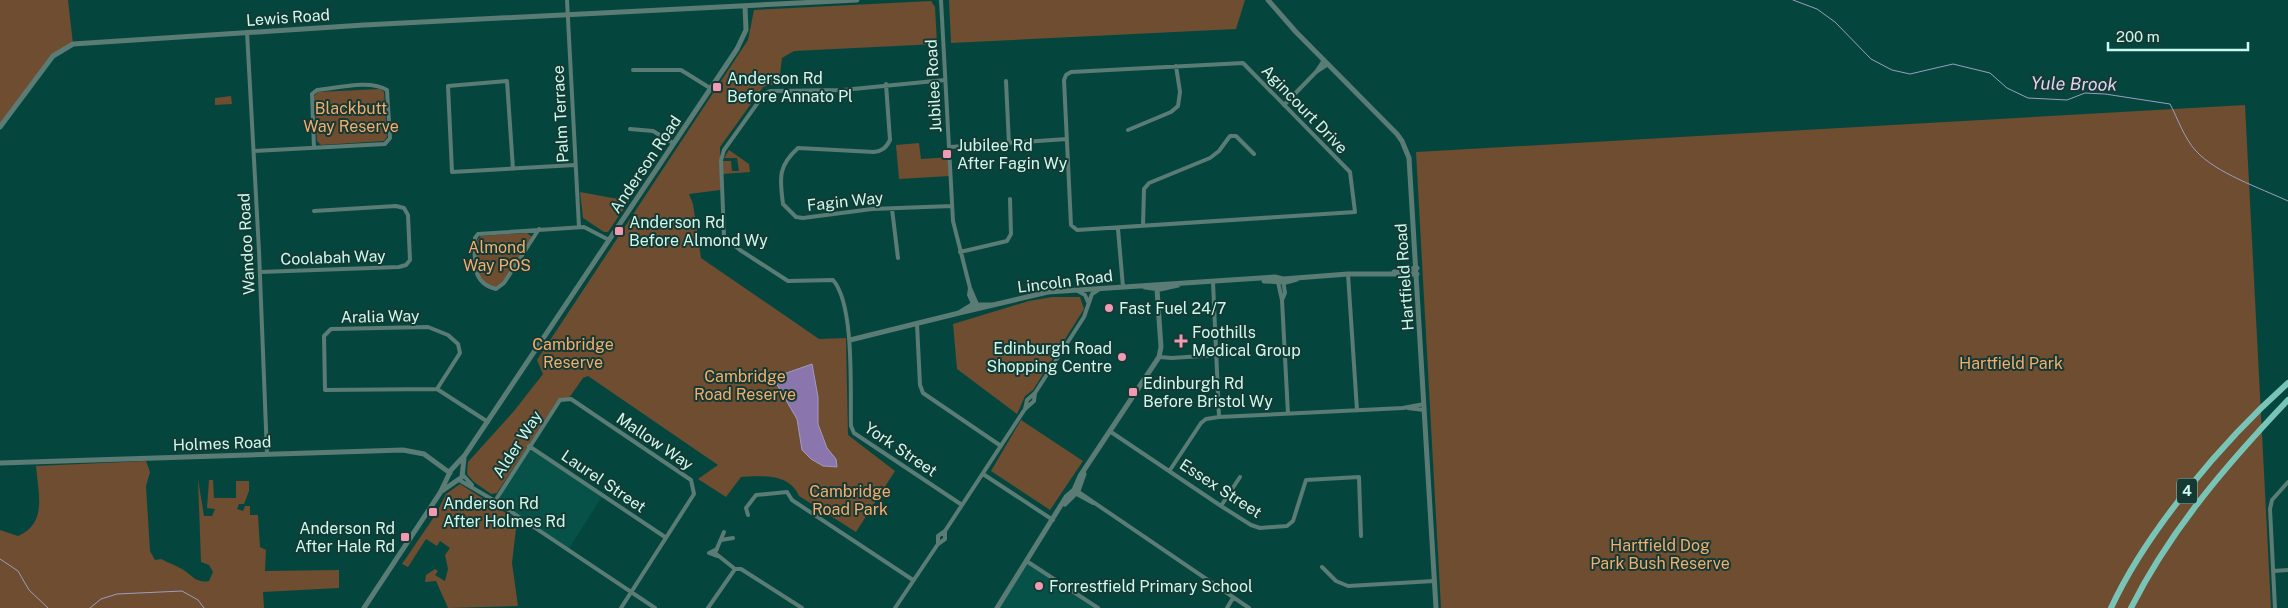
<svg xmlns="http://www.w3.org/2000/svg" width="2288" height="608" font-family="'Public Sans',sans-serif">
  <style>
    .built { fill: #065248 }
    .green { fill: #6e4d31 }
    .water { fill: #8a75ad; stroke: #9d9dc1 }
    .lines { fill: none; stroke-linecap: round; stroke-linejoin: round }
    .stream { stroke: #9d9dc1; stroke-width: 1 }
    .minor { stroke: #5b7b75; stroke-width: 4 }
    .tertiary { stroke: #5b7b75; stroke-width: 5 }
    .trunk { stroke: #78c5b7; stroke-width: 6 }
    .poi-dot { fill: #f19ab3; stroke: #163933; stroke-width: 2 }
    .labels { text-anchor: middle; stroke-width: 4; stroke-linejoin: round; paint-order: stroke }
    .shield { fill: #163933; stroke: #93c0b7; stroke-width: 1 }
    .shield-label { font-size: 15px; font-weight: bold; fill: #c9faf0 }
    .street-label { font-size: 16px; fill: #c9faf0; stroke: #163933 }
    .poi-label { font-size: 16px; fill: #c9faf0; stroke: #163933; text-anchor: start }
    .park-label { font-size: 16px; fill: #f5ad6e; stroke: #163933 }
    .water-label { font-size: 18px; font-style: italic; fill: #ded3f4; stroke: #163933 }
  </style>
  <rect width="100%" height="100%" fill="#04463e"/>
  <path class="built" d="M529,446L603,495L568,550L495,501Z
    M1028,562L1098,608H999Z"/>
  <path class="green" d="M0,0H68L73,44L53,56L0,128Z
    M949,0H1245L1236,29L951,43Z
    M931,1L935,7L937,44L794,51L782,58L779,83L763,87L720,147V190L689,194L693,204L701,258L819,339L846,338L848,435L895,471L856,532L799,496C789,473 762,476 741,477L726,497L698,479L718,465L588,376L583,378L569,398L559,399L497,493L491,494L474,482L467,474L468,462L514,411L543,374L537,360L748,40L754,10Z
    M380,89L384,92L387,137L384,141L321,145L317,141L314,96L318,92Z
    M231,96L232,104L215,105V98Z
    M2245,105L2271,608H1441L1416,152Z
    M919,143L921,159L950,157V176L899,179L896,145Z
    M729,150L749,164L750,172L723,174V161H731L732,171H739L737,158H724Z
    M580,192L629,201L608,232H604L583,218Z
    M527,233L532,237L504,283L496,289L489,287L476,274V241L481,236Z
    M1052,297H1080L1084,309L1033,390L1025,396L1017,414L957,369L953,324L1029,301Z
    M1021,420L1083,461L1050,510L991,471Z
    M146,461L150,472L146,486L150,551L155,560L161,559C168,563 173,564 180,568C191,573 195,584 209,581L213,572L209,565L201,562L198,479L204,516H212L215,509L207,508L209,480H213L214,498H236V481H249V491L244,504H239L237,509L243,511L245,506H250V515H258L260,547L266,550L265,571L339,570V588L263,592L264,608H0V530L18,536C48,523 38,493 36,466Z
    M460,484L517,520L512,563L518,606L448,608L436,581L425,582L426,575L435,569L438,571L435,575L445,581L448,569L445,555L450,548L440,541L437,546L426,539L408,567L402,564L436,514L446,494Z"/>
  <path class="water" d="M812,364L818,397V424L827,448L836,459L837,467L823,466L811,459L802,450L797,419L776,383L775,377Z"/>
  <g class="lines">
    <path class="stream" d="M1793,0L1817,9L1835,22L1871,59L1892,70L1910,74L1953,64L1990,73L2007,88L2028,98L2067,100L2085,93L2105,94L2170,104C2178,119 2184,138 2196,151C2216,173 2260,188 2288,201
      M0,559L18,571L29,590L48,608
      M90,608L101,599L117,594L182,591L198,600L204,608"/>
    <path class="minor" d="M567,0L579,227
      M941,0L953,221L970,288L977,304L975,308L969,295L970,288
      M247,32L259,251L267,454
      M1243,63L1350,172L1355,212L1077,230L1071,225L1064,80L1066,75L1071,72Z
      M633,70H681L710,88
      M1316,72L1324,60
      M945,80L843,90L770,91L764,94L724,150L721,160L724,236L740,250L788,281L833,280C855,305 850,392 851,426L854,433L962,505
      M1006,81L1009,144
      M886,84L890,140C886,148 882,151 874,152L798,148C777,167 780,179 783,204L796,217L803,218L872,209L952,206
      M1284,105L1316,72L1328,64
      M630,129L653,131L673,143
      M1128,130L1171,112L1178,106L1180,92L1176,66
      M950,147L1067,139
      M254,151L385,144L390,138L387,90C370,79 337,88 317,90L312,94L314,148
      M513,169L507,81L448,86L452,172L575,165
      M892,209L898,258
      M1143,226L1144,189L1149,183L1210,158L1219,151L1230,136H1236L1254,154
      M539,229L504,283L496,289C470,283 475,259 475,238L478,234L584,227L609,240
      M1118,229L1123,287
      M960,252L1007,241L1011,234L1010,199
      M260,272L399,267L406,265L410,260L408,215L404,208L396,206L314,211
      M1348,274L1357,410
      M1281,280L1278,282L1282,300L1288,414
      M1078,291L1085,295L1088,302
      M1282,300L1285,293L1283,280
      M917,324L920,385L923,393L1001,446
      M1159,357L1172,358L1216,355
      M437,389L460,353L458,344L448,335L428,327L331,329L324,336L325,390L437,389L488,422
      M1408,408L1424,410
      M1025,409L1027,400L1035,393L1084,317L1092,294L1098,290
      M1219,417L1403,408L1424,404
      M1111,432L1221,506L1251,525L1260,528L1287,526L1293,521L1306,480L1359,477L1361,536
      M529,446L665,537
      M1170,470L1201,423L1206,419L1219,417L1213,282
      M983,474L1053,520
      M463,475L472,485
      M459,480L495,501L655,608
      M1077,491L1249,608
      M1075,493L1093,503
      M495,501L560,400L571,399L691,480L694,494L621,608
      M1221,506L1240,477
      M748,515L746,508L756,495L787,492L792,500L913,580
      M724,532L715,553L735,569
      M721,540L733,538
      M938,544V536L945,531
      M717,549L709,553L717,556
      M1028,562L1098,608
      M1322,567L1336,581L1348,586L1434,581
      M2273,571L2288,570
      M708,608L735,569H741L802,608
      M895,608L938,544L945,539V531L1025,409L1034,401L1035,393
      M1227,608L1233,598
      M2275,608L2270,509L2272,500L2288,482"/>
    <path class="tertiary" d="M1268,0L1296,32L1397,134L1402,141L1409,158L1436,608
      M0,127L53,56L73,44L364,25L857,0
      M1394,272L1417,268
      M1264,281L1286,282L1297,279
      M1145,287L1160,289L1178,285
      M959,313L1048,292L1275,277L1283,279L1348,274H1417
      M850,340L959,313L972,305H992
      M0,463L403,450L424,454L450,473
      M442,491L462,477L464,458
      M1065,504L1078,491L1084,474
      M364,608L440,493L451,470L465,455L737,49L746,30L745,6
      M997,608L1066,497L1074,490L1080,476L1159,357L1161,347L1157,289L1158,285"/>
    <path class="trunk" d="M2111,608C2147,530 2224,440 2288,383
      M2131,608C2170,530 2228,463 2288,400"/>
  </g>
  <g class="poi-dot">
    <rect x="712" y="82" width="10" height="10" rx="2.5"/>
    <rect x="942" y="149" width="10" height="10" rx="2.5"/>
    <rect x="614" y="226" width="10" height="10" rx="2.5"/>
    <circle cx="1109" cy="308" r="5"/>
    <path d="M1178.5 333.5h5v5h5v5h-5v5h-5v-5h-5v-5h5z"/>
    <circle cx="1122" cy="357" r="5"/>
    <rect x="1128" y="387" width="10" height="10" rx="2.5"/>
    <rect x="428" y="507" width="10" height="10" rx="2.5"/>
    <rect x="400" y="532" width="10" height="10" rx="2.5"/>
    <circle cx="1039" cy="586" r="5"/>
  </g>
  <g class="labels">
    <rect class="shield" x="2177" y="478.5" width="20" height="25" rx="4"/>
    <g class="shield-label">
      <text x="2187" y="496">4</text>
    </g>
    <g class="street-label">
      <text transform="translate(288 17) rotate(-4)" y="6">Lewis Road</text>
      <text transform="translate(933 86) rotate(-93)" y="6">Jubilee Road</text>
      <text transform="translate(1305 109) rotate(46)" y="6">Agincourt Drive</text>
      <text transform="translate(560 114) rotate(-93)" y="6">Palm Terrace</text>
      <text transform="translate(645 164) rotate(-56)" y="6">Anderson Road</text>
      <text transform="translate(845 201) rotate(-6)" y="6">Fagin Way</text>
      <text transform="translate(246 244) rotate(-93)" y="6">Wandoo Road</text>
      <text transform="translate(333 257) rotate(-2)" y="6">Coolabah Way</text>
      <text transform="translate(1404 277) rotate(-94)" y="6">Hartfield Road</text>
      <text transform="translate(1065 281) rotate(-7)" y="6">Lincoln Road</text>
      <text transform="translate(380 316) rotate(-1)" y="6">Aralia Way</text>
      <text transform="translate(655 441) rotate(34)" y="6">Mallow Way</text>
      <text transform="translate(222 443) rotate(-2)" y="6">Holmes Road</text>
      <text transform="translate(517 444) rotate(-57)" y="6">Alder Way</text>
      <text transform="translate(901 449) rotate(34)" y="6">York Street</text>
      <text transform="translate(604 481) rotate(34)" y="6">Laurel Street</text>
      <text transform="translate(1221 488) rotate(33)" y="6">Essex Street</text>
    </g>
    <g class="poi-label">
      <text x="727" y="84">Anderson Rd<tspan x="727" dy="18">Before Annato Pl</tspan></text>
      <text x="957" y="151">Jubilee Rd<tspan x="957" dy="18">After Fagin Wy</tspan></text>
      <text x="629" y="228">Anderson Rd<tspan x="629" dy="18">Before Almond Wy</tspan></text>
      <text x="1119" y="314">Fast Fuel 24/7</text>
      <text x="1192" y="338">Foothills<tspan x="1192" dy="18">Medical Group</tspan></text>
      <text x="1112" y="354" text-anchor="end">Edinburgh Road<tspan x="1112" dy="18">Shopping Centre</tspan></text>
      <text x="1143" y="389">Edinburgh Rd<tspan x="1143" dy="18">Before Bristol Wy</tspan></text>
      <text x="443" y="509">Anderson Rd<tspan x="443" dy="18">After Holmes Rd</tspan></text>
      <text x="395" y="534" text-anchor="end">Anderson Rd<tspan x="395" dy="18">After Hale Rd</tspan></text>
      <text x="1049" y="592">Forrestfield Primary School</text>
    </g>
    <g class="park-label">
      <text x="351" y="114">Blackbutt<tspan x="351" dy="18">Way Reserve</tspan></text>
      <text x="497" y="253">Almond<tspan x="497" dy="18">Way POS</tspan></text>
      <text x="573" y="350">Cambridge<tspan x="573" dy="18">Reserve</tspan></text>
      <text x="2011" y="369">Hartfield Park</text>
      <text x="745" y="382">Cambridge<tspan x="745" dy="18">Road Reserve</tspan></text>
      <text x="850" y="497">Cambridge<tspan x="850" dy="18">Road Park</tspan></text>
      <text x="1660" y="551">Hartfield Dog<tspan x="1660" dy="18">Park Bush Reserve</tspan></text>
    </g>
    <g class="water-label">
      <text transform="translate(2074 84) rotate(1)" y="6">Yule Brook</text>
    </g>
  </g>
  <path d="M2108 42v8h140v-8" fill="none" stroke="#c9faf0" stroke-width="2.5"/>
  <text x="2116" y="42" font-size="15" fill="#c9faf0" stroke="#163933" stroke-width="4" paint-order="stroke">200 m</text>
</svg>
